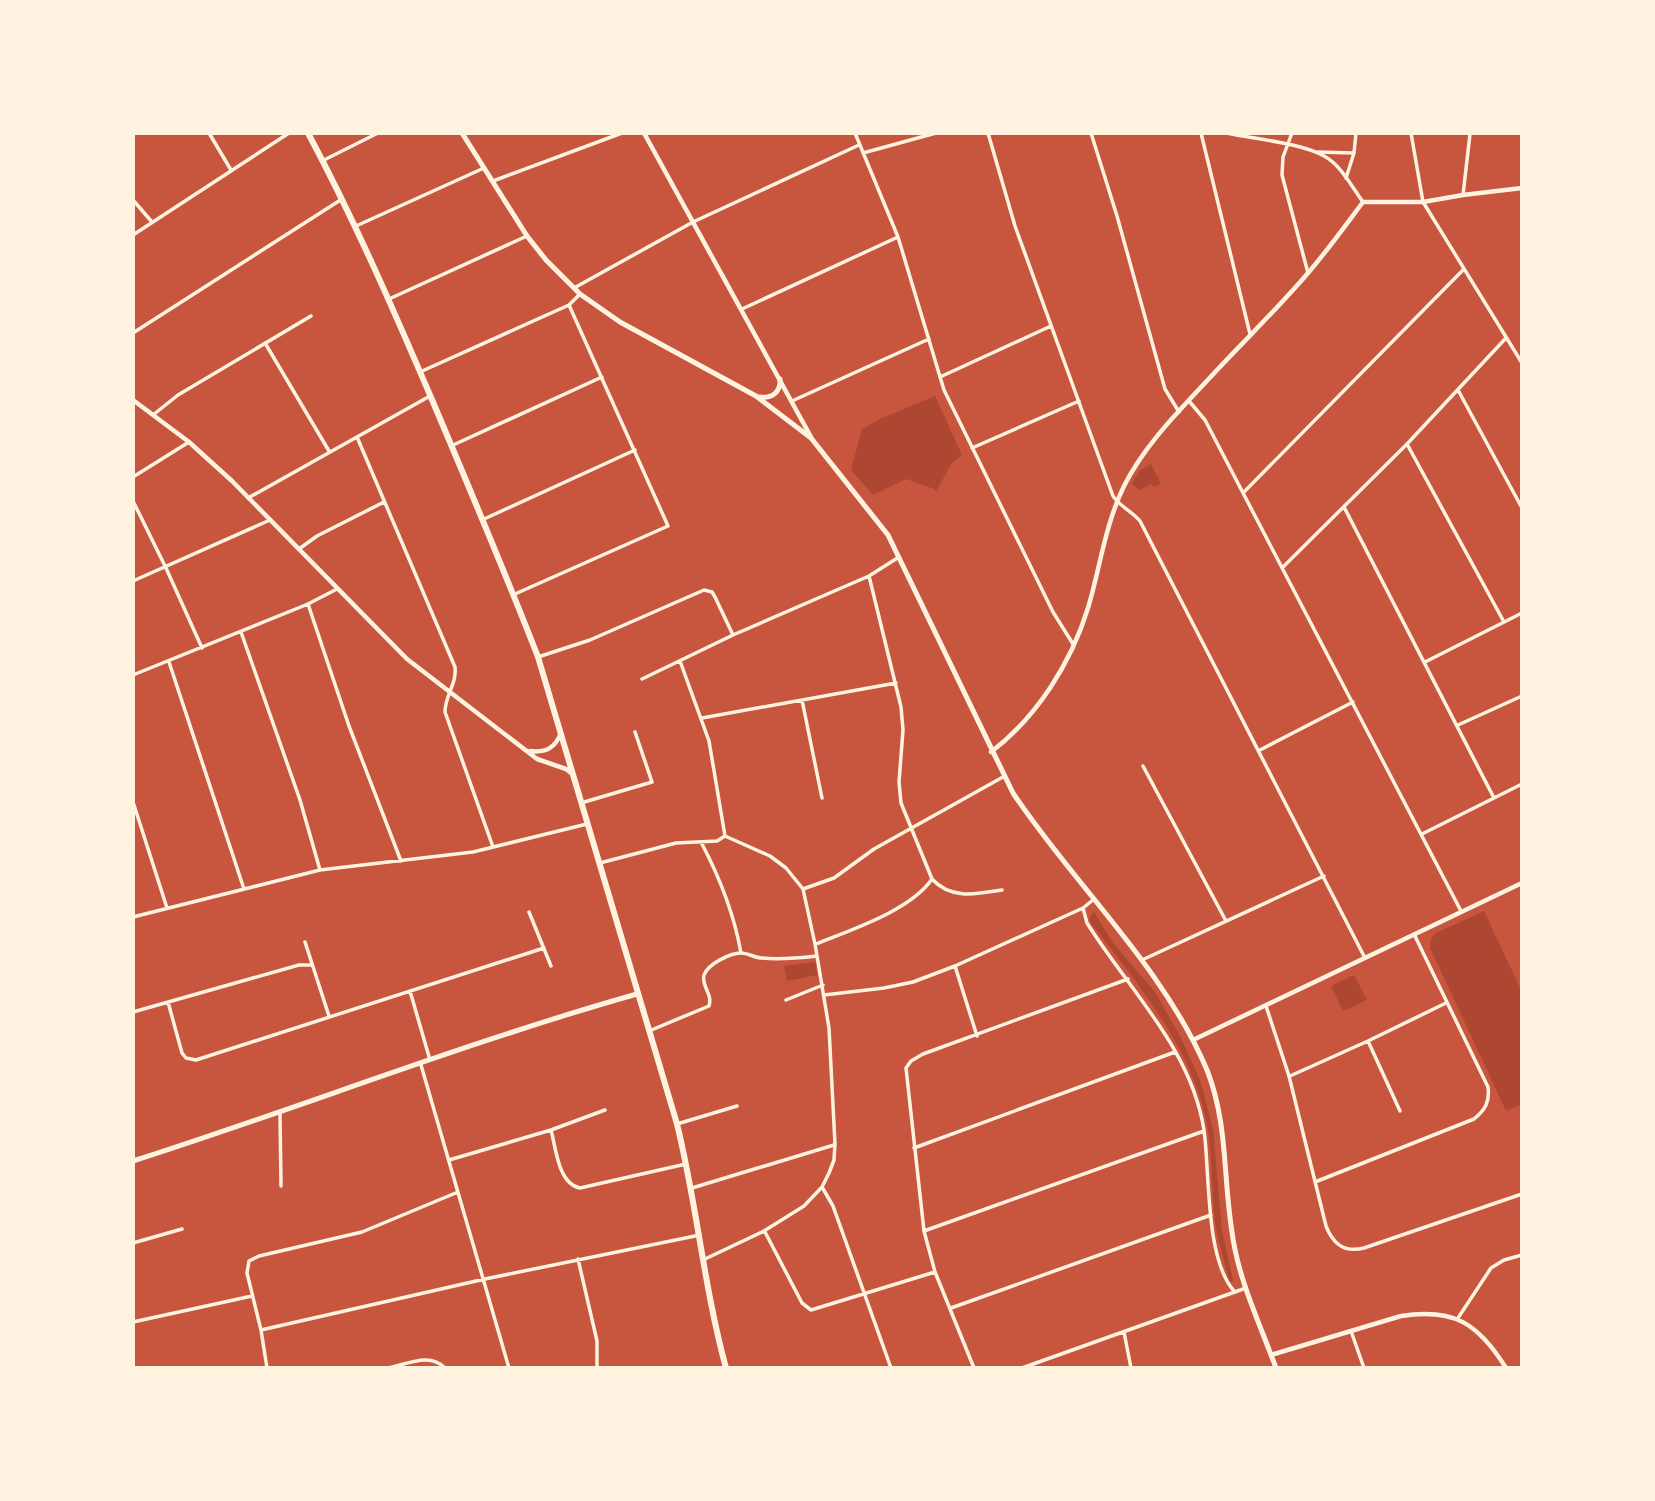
<svg xmlns="http://www.w3.org/2000/svg" width="1655" height="1501" font-family="Commissioner,sans-serif">
  <style>
    .green { fill: #ae4732 }
    .lines { fill: none; stroke-linecap: round; stroke-linejoin: round }
    .minor { stroke: #fff3e0; stroke-width: 3.5 }
    .tertiary { stroke: #fff3e0; stroke-width: 4.5 }
    .secondary { stroke: #fff3e0; stroke-width: 5 }
    .primary { stroke: #fff3e0; stroke-width: 6 }
  </style>
  <rect width="100%" height="100%" fill="#c8553d"/>
  <path class="green" d="M935,396L962,455L951,464L936,492L934,489L906,479L873,495L851,470L862,429L880,419Z
    M1151,464L1161,484L1154,487L1151,484L1140,490L1132,484L1140,470Z
    M1484,911L1522,992V1104L1506,1111L1430,948L1431,939L1436,933Z
    M1094,912L1113,943L1155,992L1181,1038L1200,1080L1213,1129L1222,1231L1233,1280L1230,1283C1225,1263 1218,1242 1215,1221C1211,1187 1213,1153 1206,1119C1190,1045 1135,980 1090,922V917Z
    M815,962L817,975L787,981L784,966Z
    M1354,975L1367,1000L1343,1011L1331,986Z"/>
  <g class="lines">
    <path class="minor" d="M209,133L231,170
      M855,133L898,237L944,390L1053,612L1073,644
      M988,133L1015,226L1113,496C1118,505 1133,512 1140,521L1365,958
      M1091,133L1117,216L1165,389L1179,412
      M1201,133L1250,334
      M1227,133C1254,139 1301,143 1324,156C1341,165 1352,187 1363,202
      M1292,133L1283,157L1282,175L1308,273
      M1411,133L1423,202L1522,363
      M1317,152L1354,153
      M863,153L936,133
      M324,160L378,133
      M1346,178L1354,153L1356,133
      M493,181L622,133
      M1463,195L1470,134
      M133,200L152,222
      M356,226L484,168
      M133,235L289,133
      M574,288L693,222L859,145
      M389,299L527,236
      M742,309L898,237
      M133,333L342,199
      M265,343L329,451
      M420,372L569,305L580,294
      M940,377L1051,326
      M1458,390L1522,508
      M792,401L929,339
      M1189,401L1205,420L1461,911
      M153,415L178,395L311,316
      M357,437L455,667C457,684 445,695 445,712L493,847
      M1407,444L1504,622
      M451,446L602,377
      M972,448L1079,401
      M133,477L189,442
      M1243,493L1463,270
      M248,498L430,396
      M133,501L166,568L202,648
      M1344,507L1494,798
      M482,520L635,450
      M299,549L317,536L384,502
      M1283,567L1407,444L1506,338
      M869,576L901,707L903,730L899,782L901,803L932,879C951,900 977,894 1002,890
      M133,581L270,520
      M515,594L668,526L569,305
      M308,604L349,726L401,861
      M241,632L300,800L320,870
      M538,657L590,640L704,590L712,592L715,597L733,635
      M680,661L709,741L725,836
      M169,662L244,889
      M1425,662L1522,613
      M133,675L308,604L337,589
      M642,679L733,635L869,576L899,557
      M802,700L822,798
      M702,718L896,683
      M1458,725L1522,696
      M1260,750L1353,702
      M1143,766L1226,921
      M133,802L167,908
      M581,803L652,782L635,732
      M1422,834L1522,784
      M701,842C720,878 734,913 741,953
      M600,863L676,843L717,841L725,836L770,856L786,868L803,889L815,944L829,1028L835,1144L834,1160L829,1173L822,1187L804,1206L764,1231L705,1259
      M803,889L834,878L874,849L1003,777
      M1083,908L1087,923C1129,990 1191,1048 1204,1130C1210,1173 1205,1258 1234,1291
      M529,912L551,966
      M133,917L320,870L473,852L587,824
      M305,942L329,1016
      M816,944C850,930 910,911 932,879
      M1142,960L1324,876
      M955,966L977,1036
      M410,991L430,1060
      M824,995L884,988L913,982L955,966L1083,908L1093,900
      M786,1000L823,985
      M168,1002L182,1053L186,1058L196,1060L544,948
      M1266,1006L1289,1076L1326,1226C1333,1244 1344,1253 1364,1248L1522,1194
      M133,1012L299,965H311
      M649,1031L709,1006C713,994 701,986 704,975C708,964 730,953 741,953C748,953 755,958 762,958C781,960 799,958 817,956
      M1368,1041L1400,1111
      M421,1065L509,1368
      M1290,1076L1368,1041L1446,1003
      M280,1114L281,1186
      M677,1124L737,1106
      M551,1130C556,1148 558,1184 580,1188L686,1164
      M914,1148L1175,1052
      M449,1160L551,1130L605,1110
      M1315,1182L1474,1119C1485,1110 1490,1102 1488,1087L1414,934
      M822,1187L833,1206L891,1368
      M692,1188L834,1145
      M924,1231L1204,1131
      M765,1232L802,1303L811,1310L935,1272
      M133,1243L182,1229
      M578,1259L597,1341V1368
      M951,1308L1211,1215
      M1458,1318L1491,1268L1504,1260L1522,1255
      M133,1322L252,1296
      M261,1330L485,1279L700,1235
      M1351,1331L1364,1368
      M1124,1332L1131,1368
      M267,1368L261,1330L247,1273L249,1261L259,1256L362,1232L458,1192
      M388,1368C408,1364 430,1352 445,1368
      M974,1368L935,1272L924,1231L906,1068L911,1061L923,1054L1128,979
      M1022,1368L1246,1288"/>
    <path class="tertiary" d="M644,133L811,437
      M133,400L189,442L232,481L407,659L537,759L566,769L571,773
      M530,751C546,753 555,748 561,733
      M991,752C1037,717 1071,663 1088,608C1100,568 1105,525 1124,486C1146,442 1184,406 1217,370C1247,338 1279,307 1308,273C1327,251 1345,226 1363,202H1423L1463,195L1522,188
      M1193,1040L1522,883
      M1271,1355L1401,1316C1454,1308 1478,1323 1506,1368"/>
    <path class="secondary" d="M462,133L527,236L546,260L580,294L620,322L756,396L811,438L888,535L1013,793C1075,886 1163,966 1207,1070C1228,1123 1223,1177 1232,1232C1238,1279 1260,1324 1276,1368
      M759,397C772,399 781,392 780,379
      M133,1161C302,1107 467,1042 637,994"/>
    <path class="primary" d="M308,133C355,221 394,311 433,402C469,487 505,572 538,657L677,1124C697,1205 704,1288 726,1368"/>
  </g>
  <rect width="1655" height="1501" fill="none" stroke="#fff3e0" stroke-width="270"/>
</svg>
